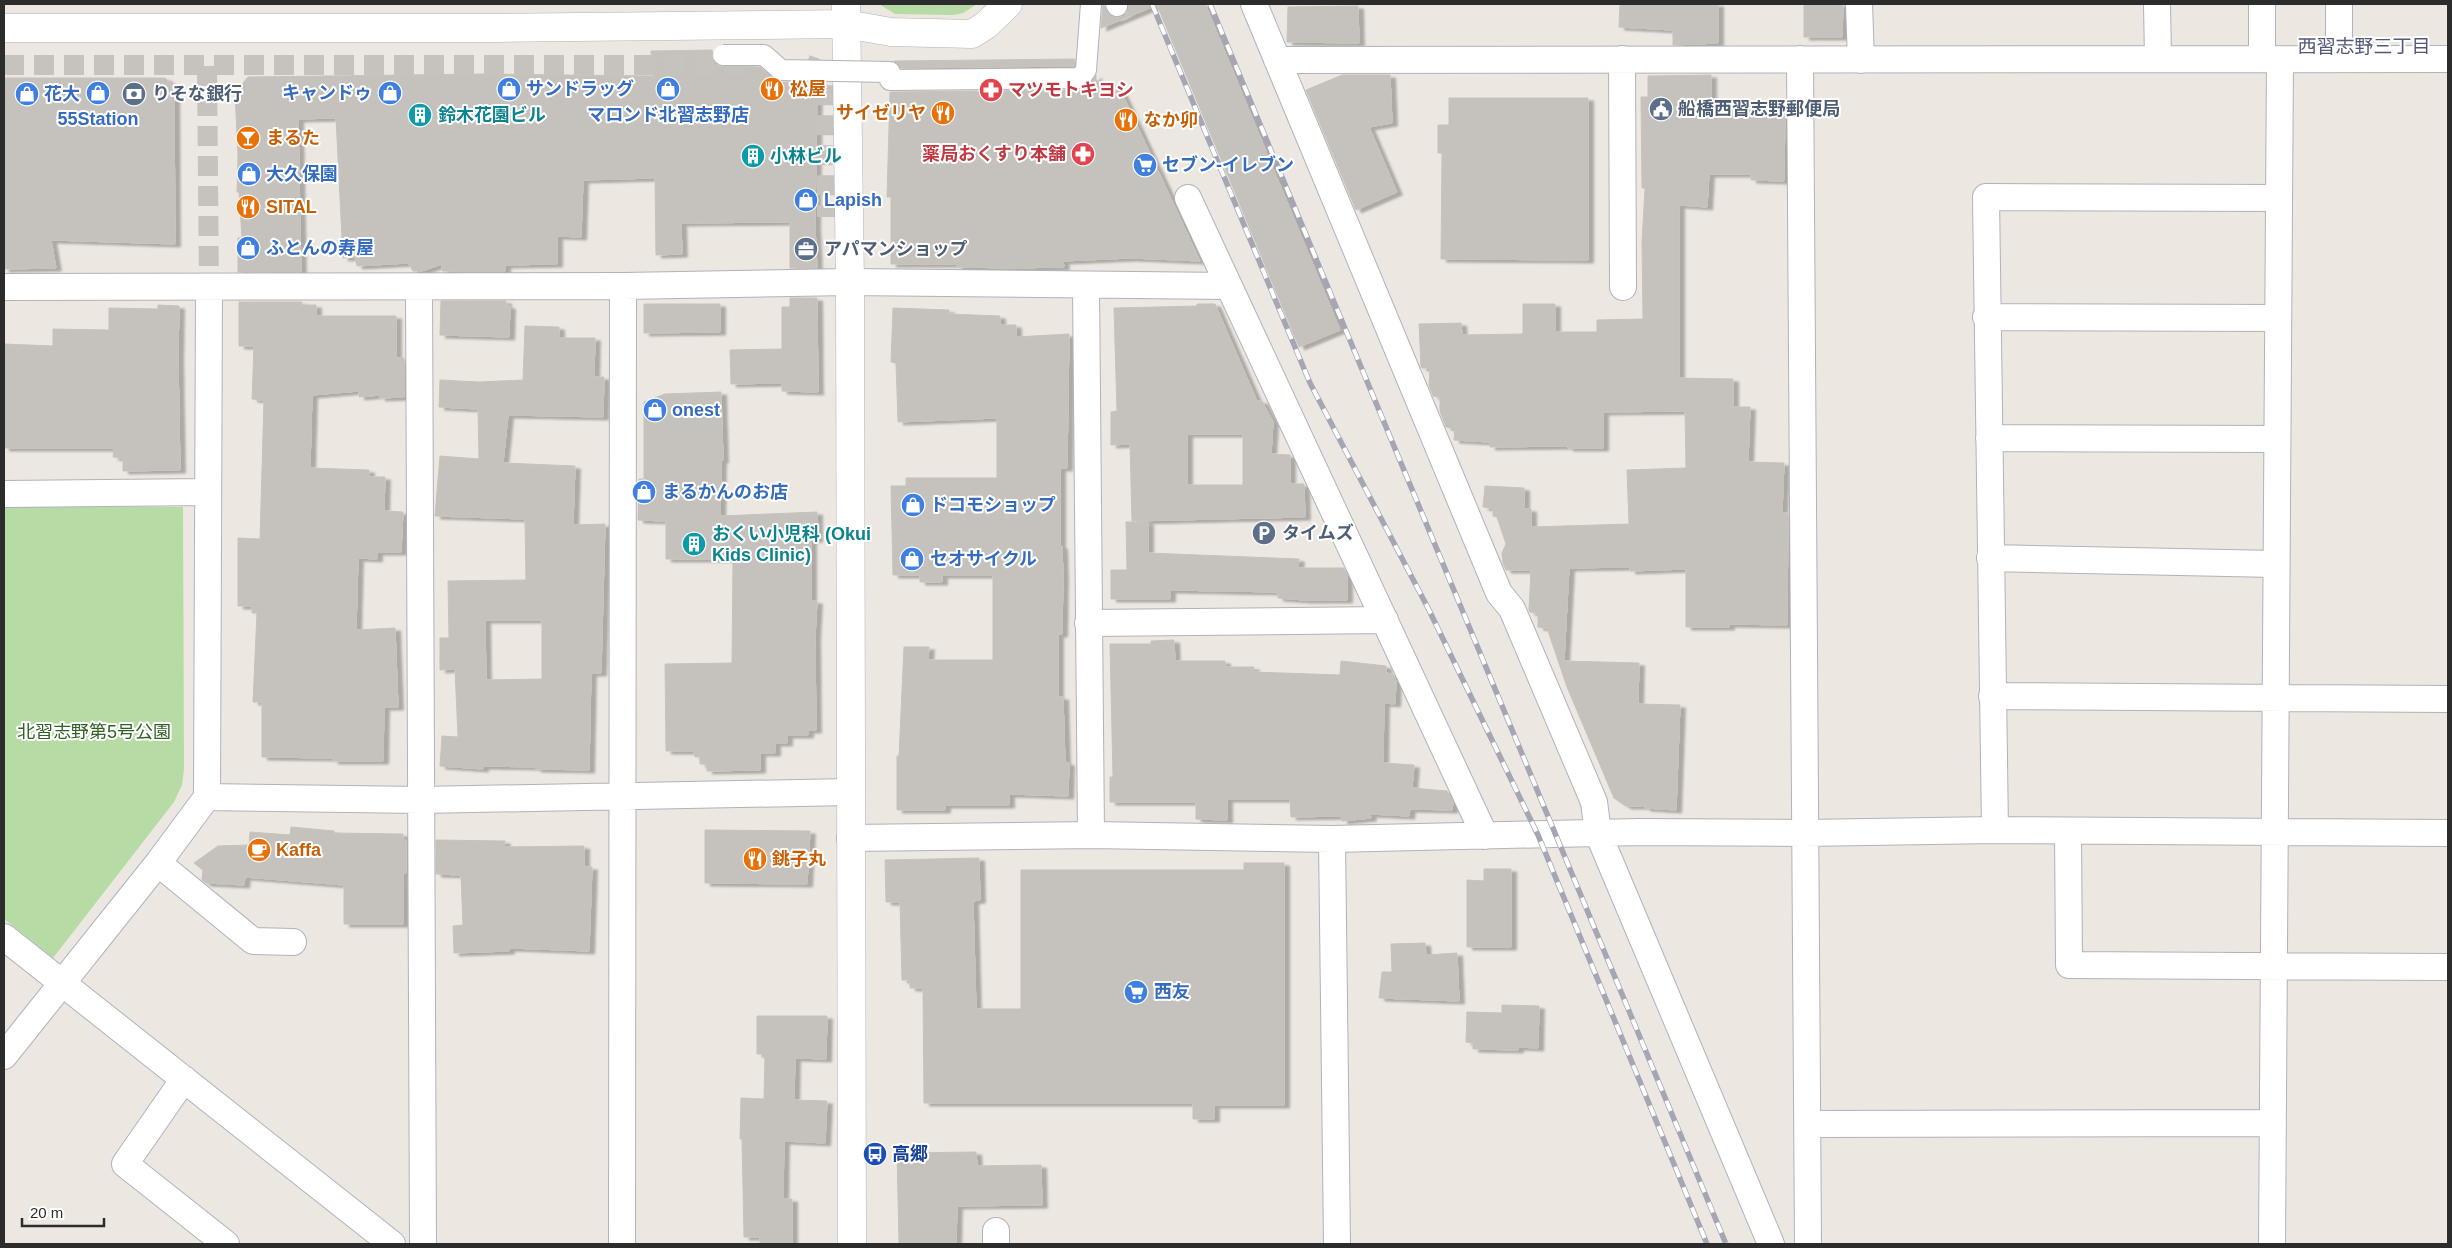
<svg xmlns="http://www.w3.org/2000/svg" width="2452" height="1248" font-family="Helvetica,'Noto Sans JP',sans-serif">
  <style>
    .green { fill: #b6dba4 }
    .building { fill: #c5c1bc; stroke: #c7c3ba; fill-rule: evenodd; filter: url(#shadow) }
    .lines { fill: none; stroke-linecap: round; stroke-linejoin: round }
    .pedestrian-tunnel { stroke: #c6c2bd; stroke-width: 20; stroke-dasharray: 20 10; stroke-linecap: butt }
    .pedestrian-casing { stroke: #b1b2bb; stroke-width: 22 }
    .minor-casing { stroke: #b1b2bb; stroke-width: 28 }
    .tertiary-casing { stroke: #b1b2bb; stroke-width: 29 }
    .pedestrian { stroke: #fff; stroke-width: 20 }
    .minor { stroke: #fff; stroke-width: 26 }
    .tertiary { stroke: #fff; stroke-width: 28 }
    .rail-casing { stroke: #a4a6b4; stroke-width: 5.5 }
    .rail { stroke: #fff; stroke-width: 4; stroke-dasharray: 11; stroke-linecap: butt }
    .pedestrian-bridge-casing { stroke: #b1b2bb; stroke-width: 22; stroke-linecap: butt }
    .pedestrian-bridge { stroke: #fff; stroke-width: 20 }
    .labels { text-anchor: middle; stroke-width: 4; stroke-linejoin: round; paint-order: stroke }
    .shop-label { font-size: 18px; font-weight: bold; fill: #366cbe; stroke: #fff; text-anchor: start }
    .food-label { font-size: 18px; font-weight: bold; fill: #c56008; stroke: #fff; text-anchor: start }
    .health-label { font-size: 18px; font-weight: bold; fill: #be3a42; stroke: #fff; text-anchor: start }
    .service-label { font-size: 18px; font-weight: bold; fill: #4e5e75; stroke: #fff; text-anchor: start }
    .culture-label { font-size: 18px; font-weight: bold; fill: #0d838f; stroke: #fff; text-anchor: start }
    .park-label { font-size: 18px; fill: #306124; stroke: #fff }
    .transit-label { font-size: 18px; font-weight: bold; fill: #164399; stroke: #fff; text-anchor: start }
    .neighbourhood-label { font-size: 19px; fill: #525878; stroke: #fff }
  </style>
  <defs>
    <filter id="shadow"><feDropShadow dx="5.5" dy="3" stdDeviation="1" flood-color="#0004"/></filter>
  </defs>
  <rect width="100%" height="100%" fill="#ece7e1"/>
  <path class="green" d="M879,4H977L963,13L954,15L895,14Z
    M4,507H183L184,769L182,785L174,802L53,958L4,919Z"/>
  <path class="building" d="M1103,4L1110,16L1117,18L1127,13L1128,4H1205L1340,330L1299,347L1157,5L1101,28Z
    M1620,4H1718V43L1673,45V30L1619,27Z
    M1804,4H1843L1842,37H1804Z
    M1358,6L1359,43L1287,42L1288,7Z
    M712,50L713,60L718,65L760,67L773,79L780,82L817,83L815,226L817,268H790V222L681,223L682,254L656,255L655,178L583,180L581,237L557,236V264L505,265V271H442V264L422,271H413L408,263L357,266L355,257L343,258L336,118L298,119L301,272H238V238H242L239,192H237L238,155L235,93L248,77L481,74L653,76L651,51Z
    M1075,59L1074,66L901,68L894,61Z
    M1096,75V80L1121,91L1200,261L1131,258L1063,261L1064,267L1013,268L957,267V264H891V197H887L890,92L1080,90L1089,85Z
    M1342,75H1390L1392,123L1369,127L1397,192L1356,210L1306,90Z
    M1711,75V105H1724V109L1785,111L1784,181L1751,180V174H1709L1707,207L1679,205V378L1733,379V407H1750L1748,462L1784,463L1782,513H1788L1787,625L1729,624V627H1686V569L1630,571V567L1569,568L1564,661L1639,663L1638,704L1680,705L1676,810L1645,808L1646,806H1626L1614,798L1567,687L1547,628L1538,627V613L1530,612L1529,610L1531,570H1506L1503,563L1502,553L1506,544L1497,517L1493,516V508L1483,507L1485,486L1524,488V509H1531V527L1629,524L1627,470L1686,468L1685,411L1603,412V448H1568V446L1490,447V442L1454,440L1455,428L1446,427L1440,411V397L1433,396L1429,385L1430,368H1422L1421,366L1419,324L1461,323L1462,335L1523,334V304H1555V332H1597V320L1643,319L1642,242L1645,188H1642L1641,97H1648V76Z
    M4,78H165L174,86L175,244L51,240L56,268L4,269Z
    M1449,98H1588V260L1441,259L1442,153H1438V125H1449Z
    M790,298H817L818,392L782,391V383L731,384L730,350L782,349V307H790Z
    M441,301H506V306H510L509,337L440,335Z
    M239,302H302V305H316V316H396V358H404V397L380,398V395L359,397V391L312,395L310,468L369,470V477H385L384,511L403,512L401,552H377V559L358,558L356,630L395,628L398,707H384L383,761H333V758L262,757V702H253L257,613H252V606H238V538L260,539L264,400L252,399L254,346H239Z
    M644,304H720V332L644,333Z
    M1197,304H1215L1257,401H1262L1273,422L1271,454L1290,455V484H1304L1305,517L1132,521L1130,444L1111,445V412L1117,411L1114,308L1197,306ZM1187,434H1243V485H1187Z
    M158,305L179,306L178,357L180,470L123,471V458L113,457L114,448H4V344L53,346V329L109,330V308L158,309Z
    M893,308L949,310V314L1000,316V325H1016V337L1069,334L1067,468H1060V546H1062L1063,577L1062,634H1058V697H1063L1065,762L1069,763L1068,796L1009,794V805H945V810H897V756H899L904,647H929L928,660H993V575H942V582H920V575H893L891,486H906V478H997V418L898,422L896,363L891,362Z
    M525,326L559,327V338H595L594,377H604L603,417L508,415L503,463L575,466L573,525L605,524L601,673H591L589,770L536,769V767L483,766V769L440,766L442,736L458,737L455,669L440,670V638H449L448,581L526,580L525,519L435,516L440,456L479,459L478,409L439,407L440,380L479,382L523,380ZM485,620H542V679L486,680Z
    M721,392L723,460H721L720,516L817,512V539L811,540V601H817L815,637L816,730H808V735H787V743H775V753H760V770L707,771V764H700V757H695L694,751H666L665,664L732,663L733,559H666V521L638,520L639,479H644V402L665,394Z
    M1126,522H1148V553L1299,559L1298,568H1344L1347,575V600H1305L1278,598V592L1170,590V599H1111V570H1127Z
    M1174,640L1175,661H1225V667H1254L1253,672L1340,675L1341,661L1386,666V673L1393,674L1396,681L1395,704L1384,703L1383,763L1414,765L1412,788L1447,791L1453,802L1452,810L1410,809L1409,816L1370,814L1371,818L1342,821V816L1291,817L1290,799H1227V820L1196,819V802H1110V777H1113L1110,644H1151V641Z
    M291,827L334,831V833L403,834V840H406V873H403V924H344V885L245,877L244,885L206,883L202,880L203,870L194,863L218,846L249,845L250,832L290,835Z
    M705,830L810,831L807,884L705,883Z
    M436,840L505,841L504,847L584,846V867H592L589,951L509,948V951L454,953L453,926L463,925L461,875L436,874Z
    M979,858L980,900L973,901L976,1009H1021V870H1244V863H1284V1105H1214V1119H1193V1103H924L923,988H910V980H902L900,902H886L885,860Z
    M1484,869H1511V947H1467V880L1484,881Z
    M1425,943L1426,955L1457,953L1459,1001L1379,998L1382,972H1392L1391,944Z
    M1502,1005L1539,1006L1538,1048L1518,1047V1050L1473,1049V1043L1466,1042L1467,1012L1502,1013Z
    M757,1016H827L826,1059L795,1058L794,1100L827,1101L825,1143L784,1141L783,1199H792V1244H760V1237H744L742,1139H740L741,1098L764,1099L765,1054H757Z
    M976,1152L977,1166L1041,1165L1042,1205L957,1206L956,1244H899L897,1153Z"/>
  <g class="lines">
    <path class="pedestrian-tunnel" d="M4,65H748
      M807,65C819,68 823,72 826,84L827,217
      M207,66L209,288"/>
    <g class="pedestrian-casing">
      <path id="pedestrian" d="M1116,4L1117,6"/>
    </g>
    <g class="minor-casing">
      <path id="minor" d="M1254,4L1499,593L1512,609L1594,802L1598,833L1771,1244
        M1859,4L1861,60
        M2157,4L2158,59
        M2262,4V59
        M2339,4V58
        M1622,59L1623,287
        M1800,59L1808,1244
        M1277,60L2448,59
        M1188,198L1485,836
        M1086,285L1091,835
        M4,287L623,286L850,282L1229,286
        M419,287L423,1244
        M1986,317L2278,318
        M1989,438L2277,439
        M4,494L208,492
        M1990,558L2276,564
        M1088,623L1385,620
        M1992,696L2448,699
        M207,797L421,800L850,792
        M1995,830L1986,197L2279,198
        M2068,831L2069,965L2448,967
        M850,838L1091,835L1332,839L1639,832L1804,833L1995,830L2448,833
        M1332,839L1337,1244
        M158,863L253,941L293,942
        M4,937L392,1244
        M4,1056L158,863L207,797L209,288
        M184,1079L125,1164L226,1244
        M1808,1124L2272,1123
        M622,1244L623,286
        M996,1244V1231
        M2272,1244L2280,59"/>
    </g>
    <g class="tertiary-casing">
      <path id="tertiary" d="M846,4L850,282L852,1244
        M4,28H496L846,24L891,32L972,34L986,25L1008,4"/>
    </g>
    <use href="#pedestrian" class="pedestrian"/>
    <use href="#minor" class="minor"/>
    <use href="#tertiary" class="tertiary"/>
    <g class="rail-casing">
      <path id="rail" d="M1152,4L1310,383L1428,608L1538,835L1707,1244
        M1210,4L1726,1244"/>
    </g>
    <use href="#rail" class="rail"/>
    <g class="pedestrian-bridge-casing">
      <path id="pedestrian-bridge" d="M723,55H764L781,70L890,72V80L1080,78L1086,70L1091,4"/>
    </g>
    <use href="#pedestrian-bridge" class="pedestrian-bridge"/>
  </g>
  <defs>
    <g id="shop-disc" transform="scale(1.25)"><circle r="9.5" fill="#3f7fe0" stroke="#fff"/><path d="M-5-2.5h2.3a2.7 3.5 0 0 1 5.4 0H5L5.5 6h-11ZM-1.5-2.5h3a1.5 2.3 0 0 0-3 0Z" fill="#fff"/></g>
    <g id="restaurant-disc" transform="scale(1.25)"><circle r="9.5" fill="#e8710a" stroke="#fff"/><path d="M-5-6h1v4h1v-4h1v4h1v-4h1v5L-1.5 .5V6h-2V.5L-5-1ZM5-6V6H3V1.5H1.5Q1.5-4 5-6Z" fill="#fff"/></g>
    <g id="pharmacy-disc" transform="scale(1.25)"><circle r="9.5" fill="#e0444e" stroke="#fff"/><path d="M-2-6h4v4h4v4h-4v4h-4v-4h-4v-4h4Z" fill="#fff"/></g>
    <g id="bank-disc" transform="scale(1.25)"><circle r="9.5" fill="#5c6f8a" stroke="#fff"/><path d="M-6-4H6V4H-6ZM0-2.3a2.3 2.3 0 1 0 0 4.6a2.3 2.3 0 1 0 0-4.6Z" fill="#fff"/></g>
    <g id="civic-disc" transform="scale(1.25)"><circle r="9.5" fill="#5c6f8a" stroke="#fff"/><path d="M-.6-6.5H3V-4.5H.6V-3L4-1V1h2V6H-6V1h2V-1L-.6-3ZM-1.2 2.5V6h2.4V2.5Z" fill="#fff"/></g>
    <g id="building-disc" transform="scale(1.25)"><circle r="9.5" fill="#0f9aa8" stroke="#fff"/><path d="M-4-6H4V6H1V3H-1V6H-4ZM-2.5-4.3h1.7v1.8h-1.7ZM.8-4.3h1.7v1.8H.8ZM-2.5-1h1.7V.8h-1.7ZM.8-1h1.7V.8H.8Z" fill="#fff"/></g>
    <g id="bar-disc" transform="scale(1.25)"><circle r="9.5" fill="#e8710a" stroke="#fff"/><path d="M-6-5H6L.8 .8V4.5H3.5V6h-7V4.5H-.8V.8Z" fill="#fff"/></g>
    <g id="supermarket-disc" transform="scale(1.25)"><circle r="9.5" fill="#3f7fe0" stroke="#fff"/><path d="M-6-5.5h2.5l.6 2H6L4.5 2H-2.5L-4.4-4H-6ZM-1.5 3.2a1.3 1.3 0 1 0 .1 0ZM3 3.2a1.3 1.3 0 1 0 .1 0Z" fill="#fff"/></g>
    <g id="office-disc" transform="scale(1.25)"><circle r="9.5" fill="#5c6f8a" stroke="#fff"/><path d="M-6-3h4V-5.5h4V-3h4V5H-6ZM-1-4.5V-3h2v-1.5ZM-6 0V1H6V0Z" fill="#fff"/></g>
    <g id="parking-disc" transform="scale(1.25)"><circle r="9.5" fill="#5c6f8a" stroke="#fff"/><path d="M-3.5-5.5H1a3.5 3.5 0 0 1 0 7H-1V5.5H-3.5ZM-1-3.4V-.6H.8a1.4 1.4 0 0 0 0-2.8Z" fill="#fff"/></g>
    <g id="cafe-disc" transform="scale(1.25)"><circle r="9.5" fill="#e8710a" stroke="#fff"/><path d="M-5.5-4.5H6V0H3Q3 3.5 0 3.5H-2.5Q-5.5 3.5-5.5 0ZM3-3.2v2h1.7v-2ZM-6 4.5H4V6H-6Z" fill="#fff"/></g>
    <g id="bus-disc" transform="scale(1.25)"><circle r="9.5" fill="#1a4fb4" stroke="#fff"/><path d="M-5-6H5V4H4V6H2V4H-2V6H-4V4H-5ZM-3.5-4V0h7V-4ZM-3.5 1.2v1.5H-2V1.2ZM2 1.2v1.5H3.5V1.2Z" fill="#fff"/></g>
  </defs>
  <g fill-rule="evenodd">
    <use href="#shop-disc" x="509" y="89"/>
    <use href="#shop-disc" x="668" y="89"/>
    <use href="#restaurant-disc" x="772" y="89"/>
    <use href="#pharmacy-disc" x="991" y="90"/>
    <use href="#shop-disc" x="98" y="93"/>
    <use href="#shop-disc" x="390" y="93"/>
    <use href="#shop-disc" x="27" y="94"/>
    <use href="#bank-disc" x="134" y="94"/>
    <use href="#civic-disc" x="1661" y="109"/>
    <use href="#restaurant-disc" x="943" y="113"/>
    <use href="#building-disc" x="420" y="115"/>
    <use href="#restaurant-disc" x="1126" y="120"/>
    <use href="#bar-disc" x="248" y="138"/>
    <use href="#pharmacy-disc" x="1083" y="154"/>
    <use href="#building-disc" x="753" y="156"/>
    <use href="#supermarket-disc" x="1145" y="165"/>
    <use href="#shop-disc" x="249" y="174"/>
    <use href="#shop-disc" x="806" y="200"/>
    <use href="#restaurant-disc" x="248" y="207"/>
    <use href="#shop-disc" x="248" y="248"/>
    <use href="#office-disc" x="806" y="249"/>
    <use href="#shop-disc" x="655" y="410"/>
    <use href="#shop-disc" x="644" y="492"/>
    <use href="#shop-disc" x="913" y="505"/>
    <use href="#parking-disc" x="1264" y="533"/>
    <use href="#building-disc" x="694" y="544"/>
    <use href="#shop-disc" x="912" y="559"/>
    <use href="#cafe-disc" x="259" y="850"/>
    <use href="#restaurant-disc" x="755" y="859"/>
    <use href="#supermarket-disc" x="1136" y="992"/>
    <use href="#bus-disc" x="875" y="1154"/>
  </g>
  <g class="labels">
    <g class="shop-label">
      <text x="526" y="95">サンドラッグ</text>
      <text x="372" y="99" text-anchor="end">キャンドゥ</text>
      <text x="44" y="100">花大</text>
      <text x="668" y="121" text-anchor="middle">マロンド北習志野店</text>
      <text x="98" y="125" text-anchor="middle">55Station</text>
      <text x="1162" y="171">セブン-イレブン</text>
      <text x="266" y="180">大久保園</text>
      <text x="824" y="206">Lapish</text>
      <text x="266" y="254">ふとんの寿屋</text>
      <text x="672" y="416">onest</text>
      <text x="662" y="498">まるかんのお店</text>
      <text x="930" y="511">ドコモショップ</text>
      <text x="930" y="565">セオサイクル</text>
      <text x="1154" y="998">西友</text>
    </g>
    <g class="food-label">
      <text x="790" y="95">松屋</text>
      <text x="926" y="119" text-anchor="end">サイゼリヤ</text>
      <text x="1144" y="126">なか卯</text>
      <text x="266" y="144">まるた</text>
      <text x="266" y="213">SITAL</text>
      <text x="276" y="856">Kaffa</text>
      <text x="772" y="865">銚子丸</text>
    </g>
    <g class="health-label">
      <text x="1008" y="96">マツモトキヨシ</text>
      <text x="1066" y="160" text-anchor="end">薬局おくすり本舗</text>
    </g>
    <g class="service-label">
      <text x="152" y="100">りそな銀行</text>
      <text x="1678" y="115">船橋西習志野郵便局</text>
      <text x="824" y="255">アパマンショップ</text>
      <text x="1282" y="539">タイムズ</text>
    </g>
    <g class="culture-label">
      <text x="438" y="121">鈴木花園ビル</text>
      <text x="770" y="162">小林ビル</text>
      <text x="712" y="540">おくい小児科 (Okui<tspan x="712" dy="21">Kids Clinic)</tspan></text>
    </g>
    <g class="park-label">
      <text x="94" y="738">北習志野第5号公園</text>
    </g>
    <g class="transit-label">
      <text x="892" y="1160">高郷</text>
    </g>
    <g class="neighbourhood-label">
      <text x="2364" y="53">西習志野三丁目</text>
    </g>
  </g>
  <rect width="2452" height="1248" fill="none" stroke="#2c2c2c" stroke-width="10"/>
  <path d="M22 1218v8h82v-8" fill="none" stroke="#2c2c2c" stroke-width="2.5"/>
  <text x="30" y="1218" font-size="15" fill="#2c2c2c" stroke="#ffffff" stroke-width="4" paint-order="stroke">20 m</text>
</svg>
